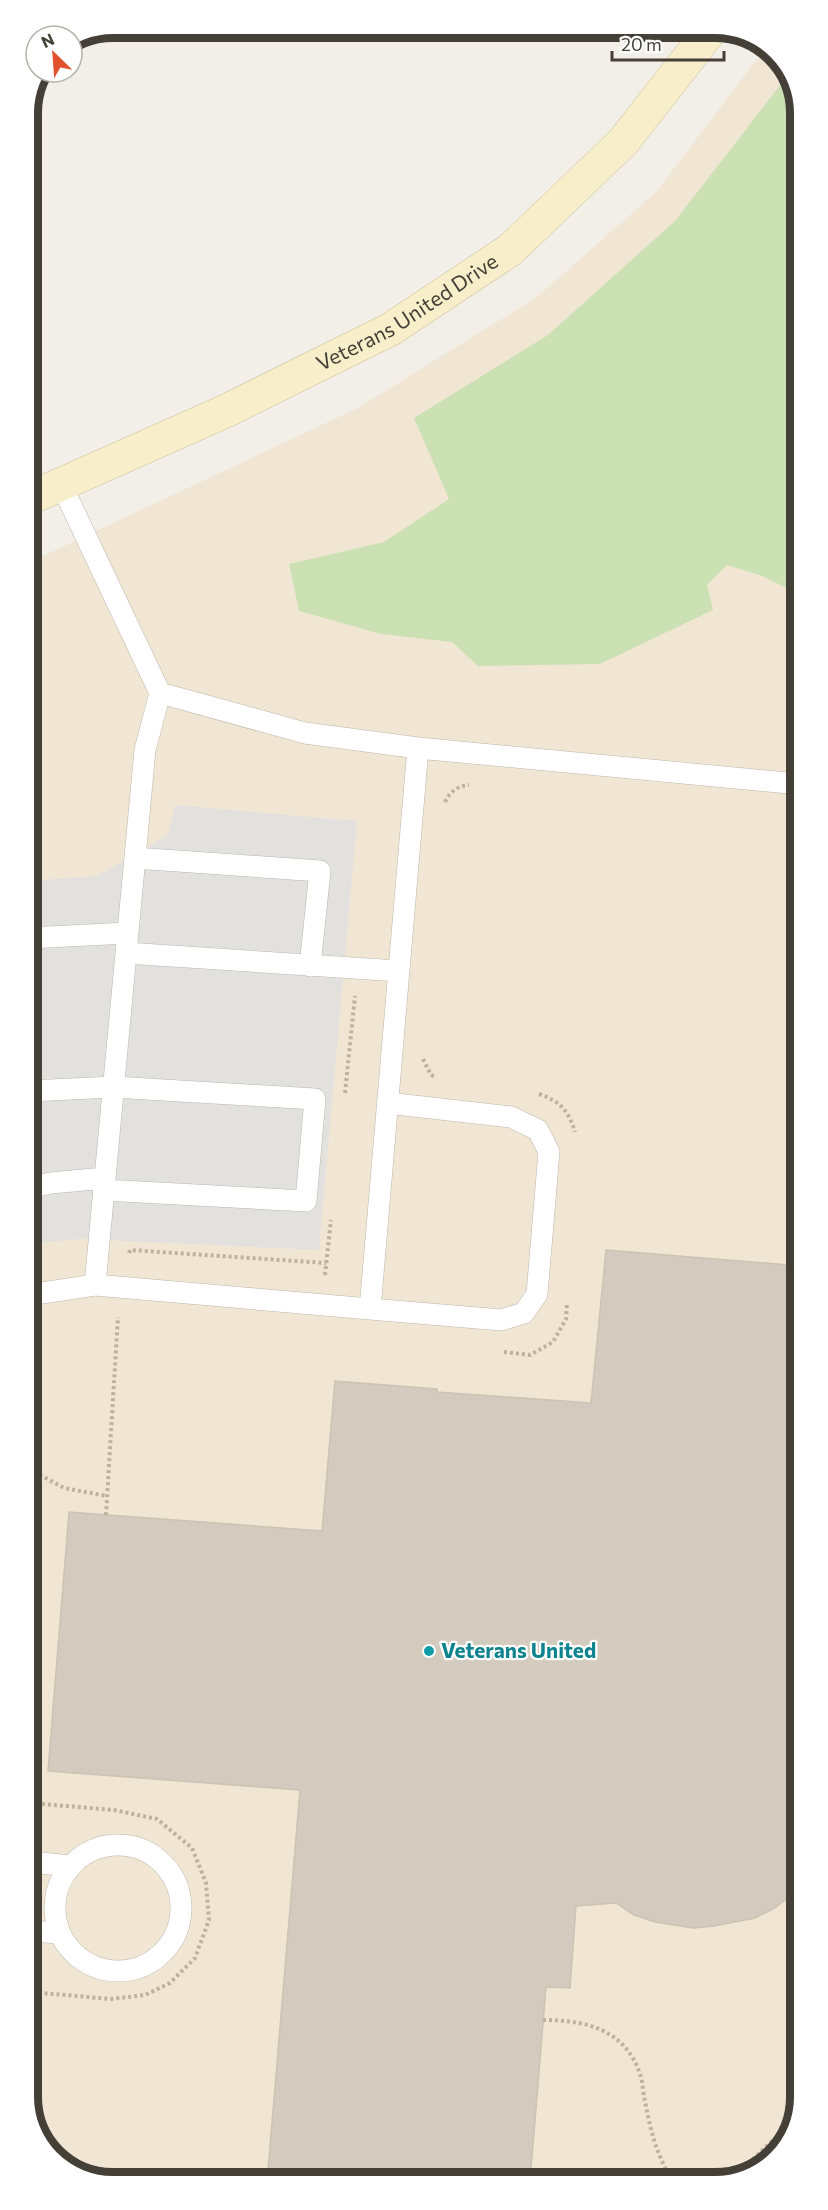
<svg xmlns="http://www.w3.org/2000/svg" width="828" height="2210" font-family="Commissioner,sans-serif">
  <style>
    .commercial { fill: #f1e6d4 }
    .green { fill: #cbe1b4 }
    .parking { fill: #e3e1de }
    .building { fill: #d2cbbe; stroke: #ccc3b2; stroke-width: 1.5 }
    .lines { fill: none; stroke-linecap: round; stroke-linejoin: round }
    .lane-casing { stroke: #bcb7ab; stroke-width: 22 }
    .secondary-casing { stroke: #ccc29b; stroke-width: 34 }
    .path { stroke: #bcb39e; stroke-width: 4; stroke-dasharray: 3 3; stroke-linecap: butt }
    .lane { stroke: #fff; stroke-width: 21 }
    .secondary { stroke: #f8efca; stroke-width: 33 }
    .culture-dot { fill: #0f9aa8; stroke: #fff; stroke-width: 2 }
    .labels { text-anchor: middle; stroke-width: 4.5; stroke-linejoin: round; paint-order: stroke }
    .street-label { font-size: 21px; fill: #443f37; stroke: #fff }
    .culture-label { font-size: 21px; font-weight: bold; fill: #0d838f; stroke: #fff; text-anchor: start }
    .rim { fill: none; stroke: #443f37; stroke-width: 8 }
  </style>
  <rect width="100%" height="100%" fill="#f1efe7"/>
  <path class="commercial" d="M767,46L772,48L798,90L801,2098L783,2149L738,2180L107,2183L60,2165L30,2120L28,563L358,408L537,297L656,192Z"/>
  <path class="green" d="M788,75L798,90L799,594L762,576L727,565L707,585L713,610L600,664L478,666L452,642L381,634L299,611L289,564L384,542L449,499L414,418L548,335L675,221Z"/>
  <path class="parking" d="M175,805L357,821L319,1250L79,1239L29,1244L28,881L97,876L168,835Z"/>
  <path class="building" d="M606,1250L800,1266L801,1888L773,1909L755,1918L714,1926L693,1928L655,1922L634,1915L616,1903L576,1906L570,1988L546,1987L530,2181L267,2182L300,1790L48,1771L69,1512L322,1531L335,1381L437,1389V1392L591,1403Z"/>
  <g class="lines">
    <g class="lane-casing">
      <path id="lane" d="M61,484L160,693L305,733L418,748L799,784
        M135,858L320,871L310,966
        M28,938L128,933
        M126,953L399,971
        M29,1091L113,1087L315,1099L306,1201L103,1190
        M29,1188L51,1183L105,1178
        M95,1285L145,750L160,693
        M29,1295L95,1285L370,1309L418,748
        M370,1309L501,1320L524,1313L537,1294L549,1152L538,1130L511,1117L387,1103
        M55 1908a63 63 0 1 1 126 0a63 63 0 1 1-126 0Z
        M30,1862L71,1866
        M30,1931L60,1933"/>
    </g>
    <g class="secondary-casing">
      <g id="secondary">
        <path id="s1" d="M28,499L228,410L391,329L510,250L623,142L713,27"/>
      </g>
    </g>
    <path class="path" d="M445,802C450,792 457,786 469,785
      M423,1059L431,1075L435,1077
      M345,1093L355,996
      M539,1094C561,1102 568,1110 575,1132
      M129,1253L130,1250L326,1263
      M325,1275L331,1220
      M504,1352L530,1355L553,1342L566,1319L567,1304
      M29,1469L64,1488L107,1496
      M106,1515L118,1317
      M30,1803L114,1810L157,1819L192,1848L206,1883L209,1920L195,1958L170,1983L145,1995L111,1999L30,1992
      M543,2020C585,2020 625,2029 640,2074C643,2083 643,2093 645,2101C650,2129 657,2156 672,2180
      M731,2180L774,2139L790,2129"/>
    <use href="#lane" class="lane"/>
    <use href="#secondary" class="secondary"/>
  </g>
  <circle class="culture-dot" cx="429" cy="1651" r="6"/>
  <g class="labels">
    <g class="street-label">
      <text dy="7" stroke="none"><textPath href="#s1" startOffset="423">Veterans United Drive</textPath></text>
    </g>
    <g class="culture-label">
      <text x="441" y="1658">Veterans United</text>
    </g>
  </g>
  <path d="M0 0H828V2210H0ZM113 38H715A75 75 0 0 1 790 113V2097A75 75 0 0 1 715 2172H113A75 75 0 0 1 38 2097V113A75 75 0 0 1 113 38Z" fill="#fff" fill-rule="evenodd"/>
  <path class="rim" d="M113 38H715A75 75 0 0 1 790 113V2097A75 75 0 0 1 715 2172H113A75 75 0 0 1 38 2097V113A75 75 0 0 1 113 38Z"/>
  <g transform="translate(54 54) rotate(335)"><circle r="28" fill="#ffffff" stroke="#b4b2af" stroke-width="1.5"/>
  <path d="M0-4.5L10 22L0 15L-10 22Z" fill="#e2512e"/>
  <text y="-9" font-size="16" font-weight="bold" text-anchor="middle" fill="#443f37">N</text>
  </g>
  <path d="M612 51v9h112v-9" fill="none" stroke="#443f37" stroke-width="3"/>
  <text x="621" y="51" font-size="18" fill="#443f37" stroke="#ffffff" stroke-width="4.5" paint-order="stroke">20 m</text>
</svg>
